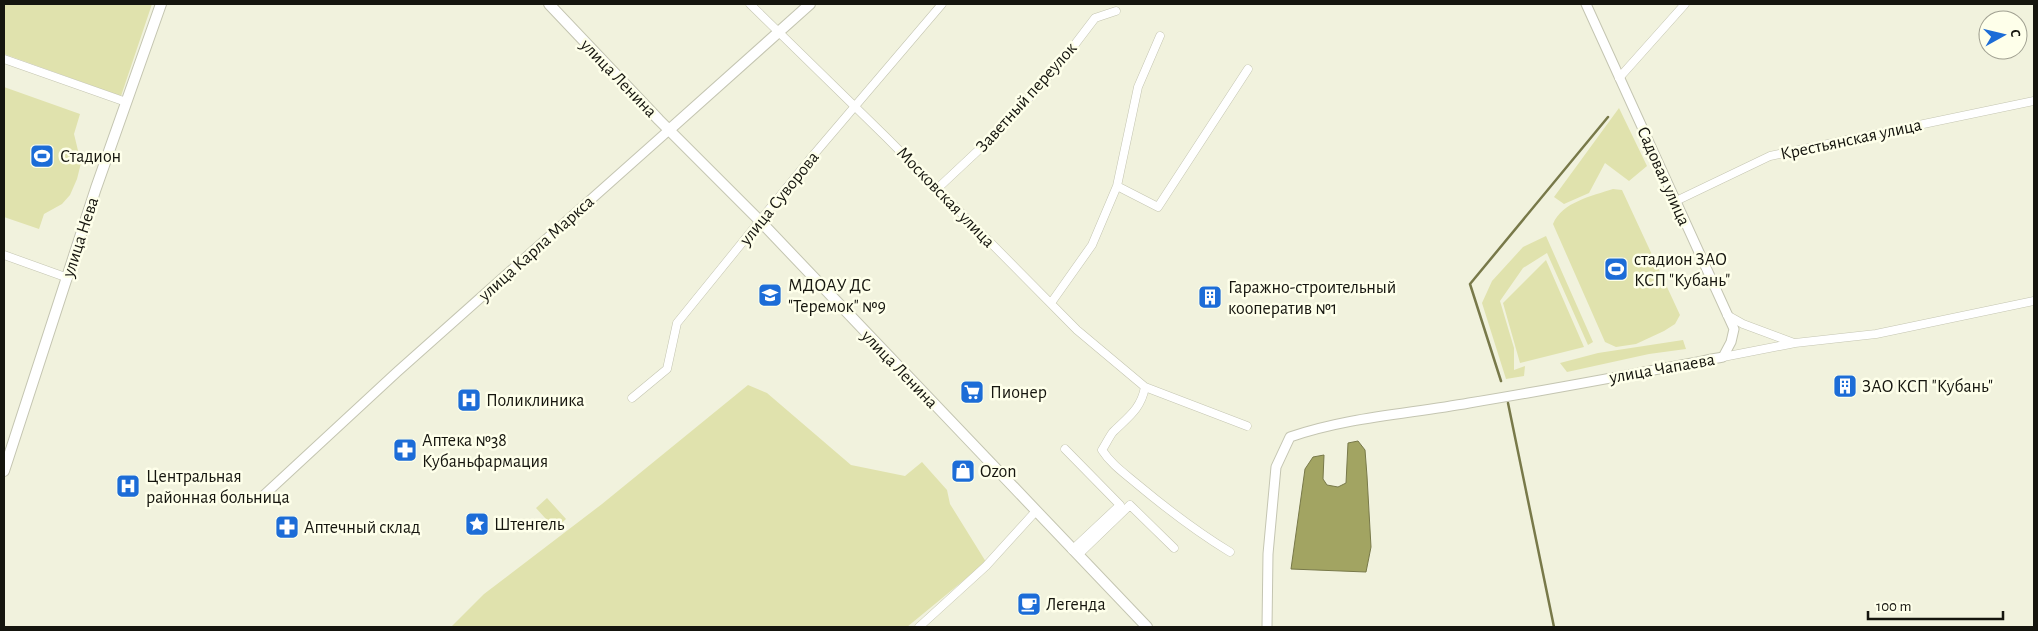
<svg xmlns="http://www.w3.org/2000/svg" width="2038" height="631" font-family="'Alegreya Sans',sans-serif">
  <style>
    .green { fill: #e0e2ad }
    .water { fill: #a2a462; stroke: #787949 }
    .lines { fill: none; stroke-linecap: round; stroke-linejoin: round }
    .stream { stroke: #787949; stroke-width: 2.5 }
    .minor-casing { stroke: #c4c5b1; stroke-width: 9 }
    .tertiary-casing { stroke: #c4c5b1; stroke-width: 11 }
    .secondary-casing { stroke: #c4c5b1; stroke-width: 12 }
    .minor { stroke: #fff; stroke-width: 8 }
    .tertiary { stroke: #fff; stroke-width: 9 }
    .secondary { stroke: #fff; stroke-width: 10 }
    .labels { text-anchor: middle; stroke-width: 5; stroke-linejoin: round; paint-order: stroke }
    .street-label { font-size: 18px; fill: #15150e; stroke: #feffea }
    .poi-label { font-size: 18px; fill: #15150e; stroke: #feffea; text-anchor: start }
  </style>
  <rect width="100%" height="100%" fill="#f1f2dd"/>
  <path class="green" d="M4,4H152L121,96L4,54Z
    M4,87L80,114L74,134L81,163L77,179L70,195L62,204L44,214L39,229L4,217Z
    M1619,108L1647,166L1629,181L1605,163L1589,193L1564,204L1554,197Z
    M1613,189L1622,190L1680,315L1675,324L1664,331L1636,344L1616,347L1605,342L1553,224C1562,202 1592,196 1613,189Z
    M1546,236L1593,342L1588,345L1547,253L1523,268L1500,301L1514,348V370L1525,366L1524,376L1506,379L1482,303L1492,281L1523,247Z
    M1546,260L1584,347L1520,363L1503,303Z
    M1683,340L1686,349L1649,354L1567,372L1560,363L1598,353Z
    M748,385L767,393L851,465L905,476L922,462L947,490L950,504L986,562L907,627H451L484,594L602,504Z
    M547,498L566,519L555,529L536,508Z"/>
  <path class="water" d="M1358,441L1365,450L1367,476L1371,547L1366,572L1291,569L1305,469L1313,457L1324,455L1323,479L1327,485L1338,487L1346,483L1348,443Z"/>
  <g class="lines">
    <path class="stream" d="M1501,381L1470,284L1608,117
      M1508,403L1554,627"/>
    <g class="minor-casing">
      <path id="minor" d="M750,4L886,137L1077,330L1145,387C1141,409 1128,417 1113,432C1109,437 1106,444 1102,450C1111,464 1124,473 1137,484C1167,509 1197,532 1230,552
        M4,59L126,102
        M1619,78L1685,4
        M1117,186L1158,207L1248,69
        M938,188L1000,130L1063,60L1095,18L1116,11
        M1676,201L1770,156L2034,101
        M4,255L68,278
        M1051,303L1092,245L1117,186L1138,87L1160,36
        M1727,315L1743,324L1794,343
        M1723,357L1795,343L1876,334L2034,301
        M1145,387L1247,426
        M632,398L667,369L677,323L810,159L942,4
        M1065,449L1120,505L1072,550
        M1078,555L1130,505L1174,548
        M919,627L986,566L1036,511"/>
    </g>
    <g class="tertiary-casing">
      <path id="tertiary" d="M263,496L397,372L669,130
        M1267,627L1268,554L1276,467L1290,437C1348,417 1408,414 1469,403C1554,389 1638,373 1723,357L1731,342L1734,329L1586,4"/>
    </g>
    <g class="secondary-casing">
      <path id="secondary" d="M549,4L659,120L760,221L1147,627
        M669,130L810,4
        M4,471L96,188L161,4"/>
    </g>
    <use href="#minor" class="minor"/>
    <use href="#tertiary" class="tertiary"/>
    <use href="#secondary" class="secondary"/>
  </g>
  <defs>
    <g id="stadium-square" transform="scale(1.25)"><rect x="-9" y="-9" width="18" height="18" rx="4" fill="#1c6cd7" stroke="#feffea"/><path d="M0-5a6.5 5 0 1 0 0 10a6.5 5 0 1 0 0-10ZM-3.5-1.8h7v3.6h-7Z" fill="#fff"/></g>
    <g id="school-square" transform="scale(1.25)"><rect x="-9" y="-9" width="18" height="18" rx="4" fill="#1c6cd7" stroke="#feffea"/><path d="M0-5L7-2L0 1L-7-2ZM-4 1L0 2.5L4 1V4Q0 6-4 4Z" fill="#fff"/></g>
    <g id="building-square" transform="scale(1.25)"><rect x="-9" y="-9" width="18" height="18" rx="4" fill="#1c6cd7" stroke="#feffea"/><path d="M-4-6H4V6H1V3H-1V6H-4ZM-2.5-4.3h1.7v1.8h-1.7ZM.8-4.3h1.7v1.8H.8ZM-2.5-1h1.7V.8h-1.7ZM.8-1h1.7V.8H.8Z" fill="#fff"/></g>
    <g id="supermarket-square" transform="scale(1.25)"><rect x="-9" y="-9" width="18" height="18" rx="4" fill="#1c6cd7" stroke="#feffea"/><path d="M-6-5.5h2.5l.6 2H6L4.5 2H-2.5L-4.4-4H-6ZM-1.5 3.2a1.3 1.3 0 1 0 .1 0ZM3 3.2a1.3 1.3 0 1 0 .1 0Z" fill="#fff"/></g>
    <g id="hospital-square" transform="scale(1.25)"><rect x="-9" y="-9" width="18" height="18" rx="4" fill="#1c6cd7" stroke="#feffea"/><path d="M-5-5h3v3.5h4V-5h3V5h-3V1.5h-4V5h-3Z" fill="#fff"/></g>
    <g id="pharmacy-square" transform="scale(1.25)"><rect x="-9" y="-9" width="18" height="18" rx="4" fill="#1c6cd7" stroke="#feffea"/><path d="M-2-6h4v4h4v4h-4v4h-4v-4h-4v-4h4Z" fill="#fff"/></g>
    <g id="shop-square" transform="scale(1.25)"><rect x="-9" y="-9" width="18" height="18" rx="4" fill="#1c6cd7" stroke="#feffea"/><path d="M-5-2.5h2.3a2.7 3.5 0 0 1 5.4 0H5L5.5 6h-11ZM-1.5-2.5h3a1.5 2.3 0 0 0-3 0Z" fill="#fff"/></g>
    <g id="sight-square" transform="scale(1.25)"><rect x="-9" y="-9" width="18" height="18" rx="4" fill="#1c6cd7" stroke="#feffea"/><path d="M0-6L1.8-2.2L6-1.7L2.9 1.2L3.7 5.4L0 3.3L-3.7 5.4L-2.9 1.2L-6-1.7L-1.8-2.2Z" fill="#fff"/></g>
    <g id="cafe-square" transform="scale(1.25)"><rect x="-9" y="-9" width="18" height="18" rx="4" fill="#1c6cd7" stroke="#feffea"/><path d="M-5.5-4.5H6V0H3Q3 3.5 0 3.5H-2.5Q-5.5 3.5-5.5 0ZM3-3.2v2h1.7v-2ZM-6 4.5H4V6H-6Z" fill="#fff"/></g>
  </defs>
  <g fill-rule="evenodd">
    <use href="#stadium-square" x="42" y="156"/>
    <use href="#stadium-square" x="1616" y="269"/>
    <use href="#school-square" x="770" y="295"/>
    <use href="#building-square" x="1210" y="297"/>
    <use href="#building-square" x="1845" y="386"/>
    <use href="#supermarket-square" x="972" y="392"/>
    <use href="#hospital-square" x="469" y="400"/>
    <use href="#pharmacy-square" x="405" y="450"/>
    <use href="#shop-square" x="963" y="471"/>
    <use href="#hospital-square" x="128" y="486"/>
    <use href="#sight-square" x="477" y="524"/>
    <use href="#pharmacy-square" x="287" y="527"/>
    <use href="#cafe-square" x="1029" y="604"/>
  </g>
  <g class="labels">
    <g class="street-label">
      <text transform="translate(619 78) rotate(46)" y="6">улица Ленина</text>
      <text transform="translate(1026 97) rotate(-48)" y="6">Заветный переулок</text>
      <text transform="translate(1851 139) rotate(-12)" y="6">Крестьянская улица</text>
      <text transform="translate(1664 176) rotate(66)" y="6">Садовая улица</text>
      <text transform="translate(946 197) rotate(46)" y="6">Московская улица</text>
      <text transform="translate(779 198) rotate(-51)" y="6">улица Суворова</text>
      <text transform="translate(80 237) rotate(-72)" y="6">улица Нева</text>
      <text transform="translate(536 248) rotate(-42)" y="6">улица Карла Маркса</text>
      <text transform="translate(1662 368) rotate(-10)" y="6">улица Чапаева</text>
      <text transform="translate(900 369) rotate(46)" y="6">улица Ленина</text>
    </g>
    <g class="poi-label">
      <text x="60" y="162">Стадион</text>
      <text x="1634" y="265">стадион ЗАО<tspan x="1634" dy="21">КСП "Кубань"</tspan></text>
      <text x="788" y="291">МДОАУ ДС<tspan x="788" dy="21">"Теремок" №9</tspan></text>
      <text x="1228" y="293">Гаражно-строительный<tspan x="1228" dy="21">кооператив №1</tspan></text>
      <text x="1862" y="392">ЗАО КСП "Кубань"</text>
      <text x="990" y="398">Пионер</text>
      <text x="486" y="406">Поликлиника</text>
      <text x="422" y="446">Аптека №38<tspan x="422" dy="21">Кубаньфармация</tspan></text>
      <text x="980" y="477">Ozon</text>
      <text x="146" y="482">Центральная<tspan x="146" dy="21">районная больница</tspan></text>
      <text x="494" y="530">Штенгель</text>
      <text x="304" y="533">Аптечный склад</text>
      <text x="1046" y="610">Легенда</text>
    </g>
  </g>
  <rect width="2038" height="631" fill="none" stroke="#15150e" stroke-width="10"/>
  <g transform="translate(2003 35) rotate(82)"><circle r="24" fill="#feffea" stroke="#a1a192"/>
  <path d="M0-4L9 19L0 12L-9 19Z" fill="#1c6cd7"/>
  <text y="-8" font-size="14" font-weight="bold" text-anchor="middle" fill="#15150e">С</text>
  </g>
  <path d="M1868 611v8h135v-8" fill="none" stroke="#15150e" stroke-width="2.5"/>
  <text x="1876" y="611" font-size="15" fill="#15150e" stroke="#feffea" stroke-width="4" paint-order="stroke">100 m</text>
</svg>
